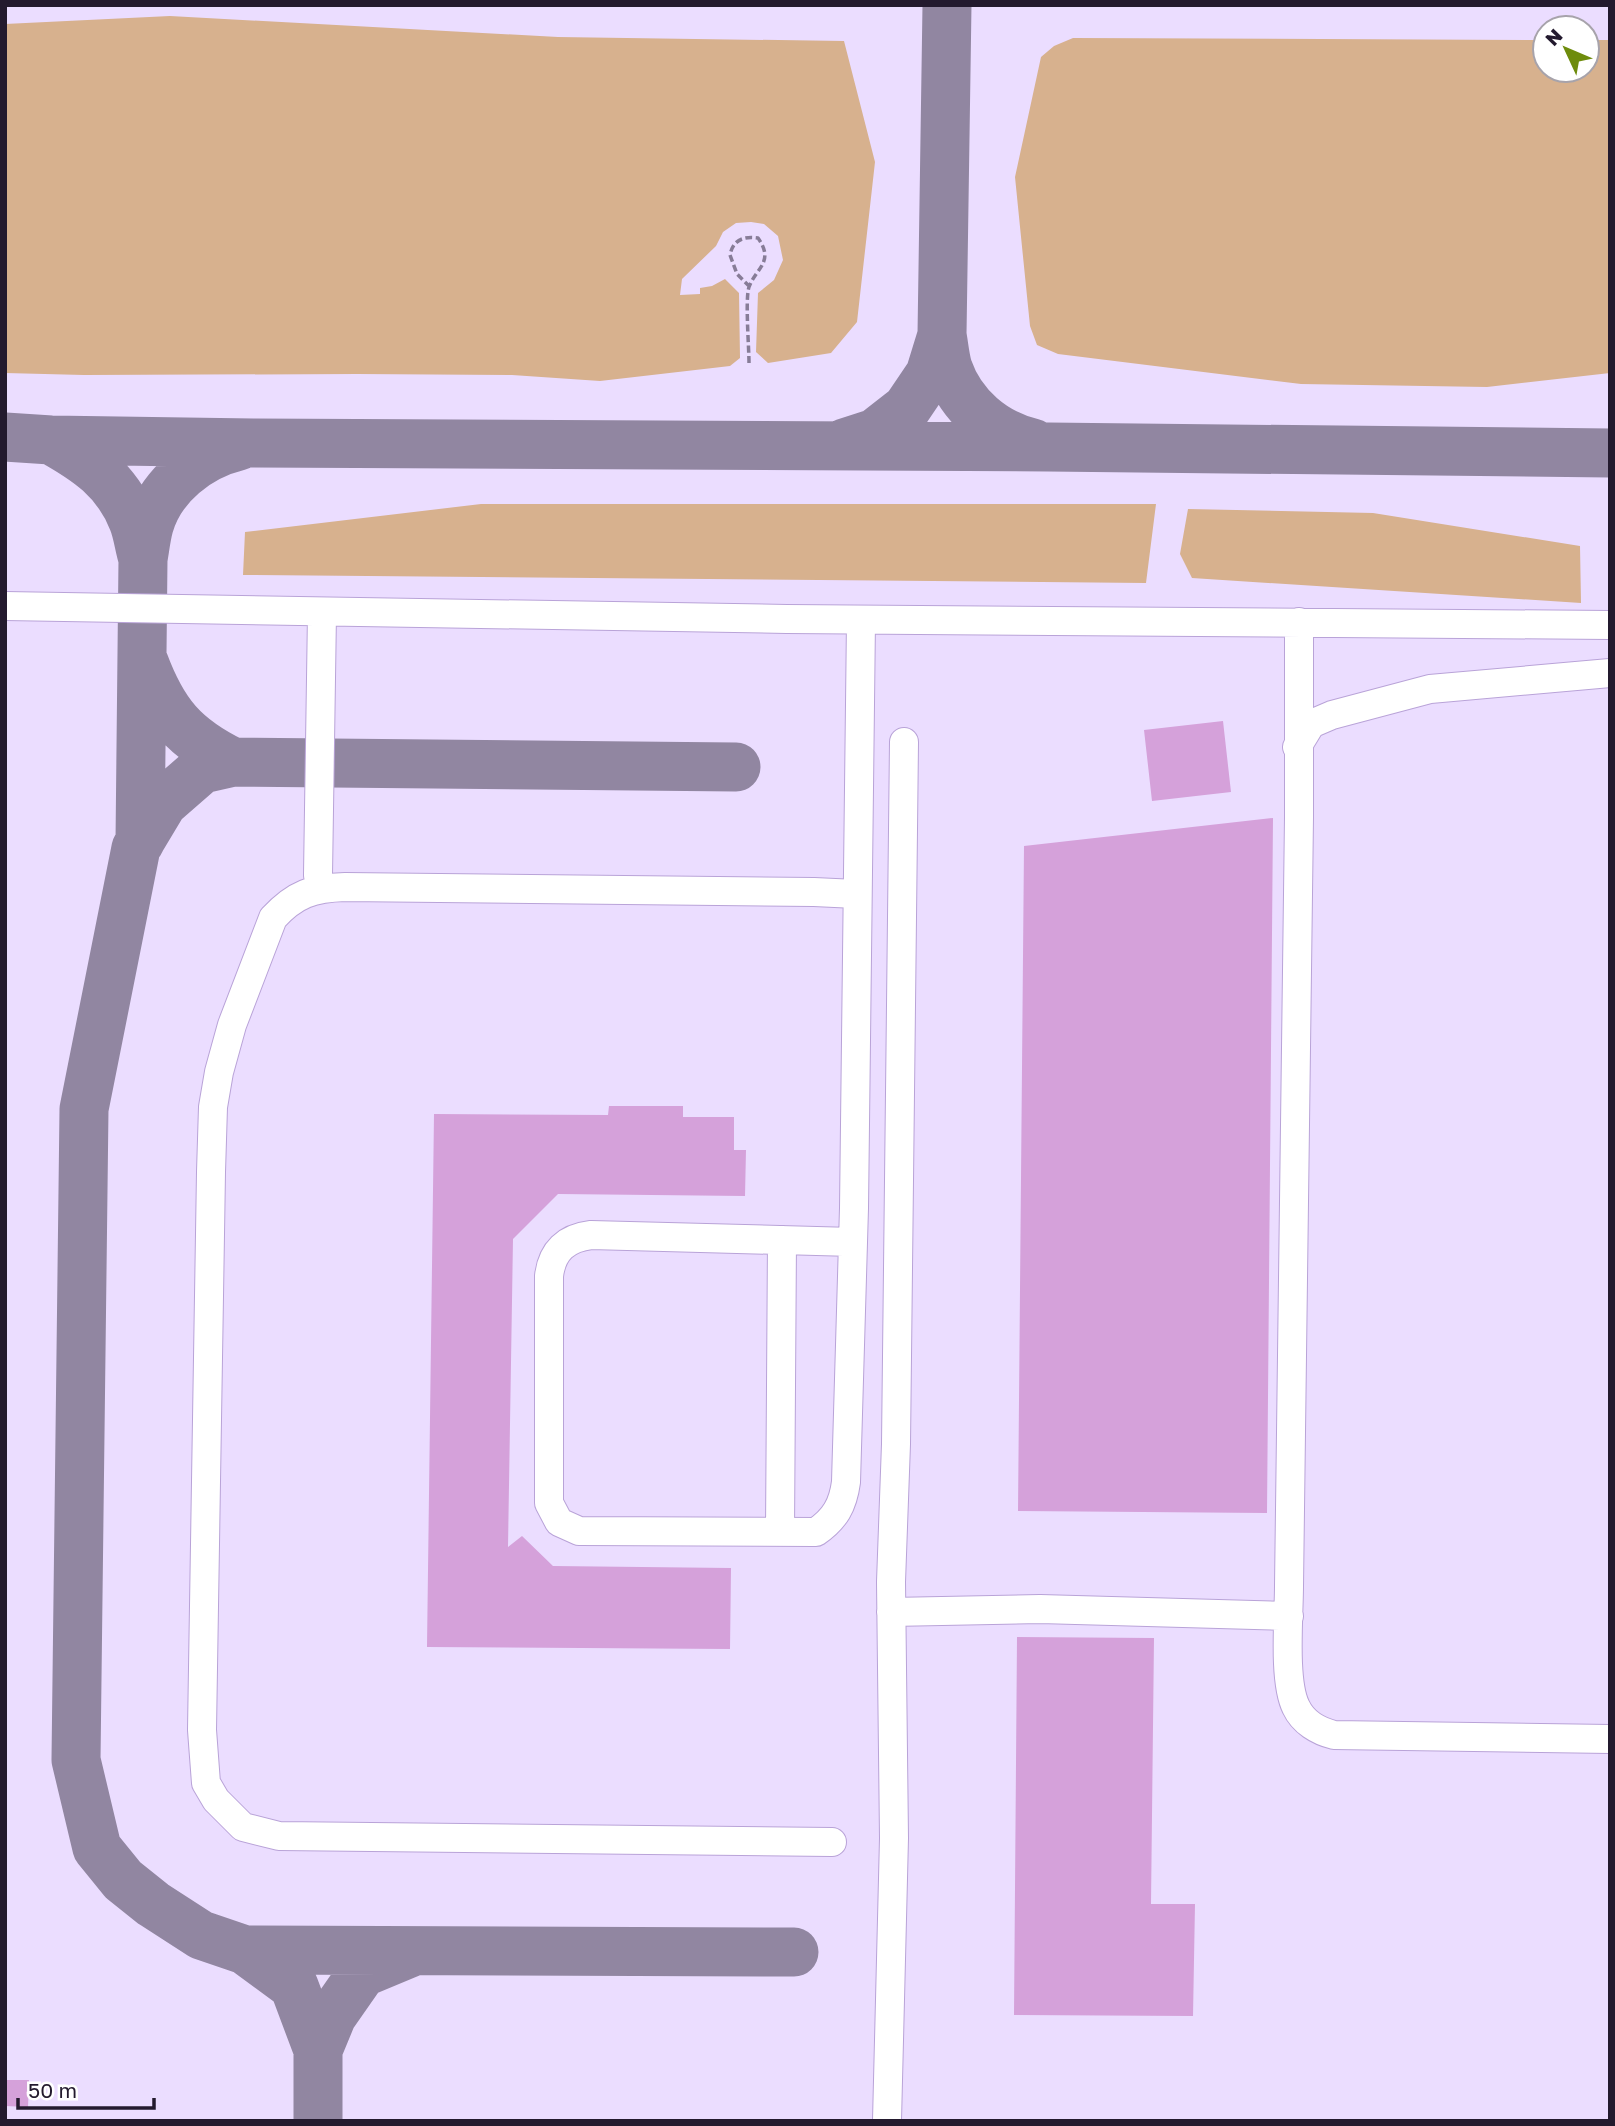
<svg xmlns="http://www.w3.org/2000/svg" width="1615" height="2126" font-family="'Golos Text',sans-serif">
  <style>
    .green { fill: #d7b18e }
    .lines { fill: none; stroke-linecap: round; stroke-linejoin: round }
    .taxiway { stroke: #9186a1; stroke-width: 49 }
    .building { fill: #d5a1da }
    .minor-casing { stroke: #b9a3d8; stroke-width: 30 }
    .path { stroke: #877c97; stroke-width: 3.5; stroke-dasharray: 7 3.5; stroke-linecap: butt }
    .minor { stroke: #fff; stroke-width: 28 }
  </style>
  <rect width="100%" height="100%" fill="#ebddff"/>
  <path class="green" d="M170,16L558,37L844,41L875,162L857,322L831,353L768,363L756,352L758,293L774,280L783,260L778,236L764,224L751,222L736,223L723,232L716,246L682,279L680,295L700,294V288L712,286L725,279L739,293L740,358L730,366L600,381L512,375L357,374L84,375L5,373V24Z
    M1073,38L1545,40V70H1587V40H1610V373L1487,387L1301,384L1058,354L1037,345L1030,326L1015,177L1041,57L1054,46Z
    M481,504H1156L1146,583L243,575L245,532Z
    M1188,509L1373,513L1580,546L1581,603L1192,578L1180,554Z"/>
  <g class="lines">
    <path class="taxiway" d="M942,335C944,346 945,358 948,368C961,406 994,434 1033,443
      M5,437L51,440L253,443L1048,447L1610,453
      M51,440C87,460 117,480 133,521C138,533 139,547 143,559
      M844,443L875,433L907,408L930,374L942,335L947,5
      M144,662C163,713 184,738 233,762
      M140,842L143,559C145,548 146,537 149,526C161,485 198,456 239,446
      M245,1950L794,1952
      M318,2050L332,2016L362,1973L410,1953
      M318,2121V2050L294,1986L245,1950L201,1935L153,1904L123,1880L97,1848L76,1760L84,1109L136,848L163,803L202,769L233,762L736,767"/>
  </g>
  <path class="building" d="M1223,721L1231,792L1152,801L1144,730Z
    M1273,818L1267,1513L1018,1511L1024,846Z
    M609,1106H683V1117H734V1150H746L745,1196L558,1194L513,1239L508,1547L522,1536L553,1566L731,1568L730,1649L427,1647L434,1114L608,1115Z
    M1017,1637L1154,1638L1151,1904H1195L1193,2016L1014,2015Z
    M5,2080H29L28,2107L5,2106Z"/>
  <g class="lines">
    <g class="minor-casing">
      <path id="minor" d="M5,606L787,619L1610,625
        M1299,622V817L1289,1586C1289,1616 1283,1681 1296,1707C1303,1722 1318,1731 1334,1735L1610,1739
        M1297,747L1311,724L1332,715L1430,689L1610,673
        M320,888L318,875L322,613
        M853,1242L591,1235C566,1238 552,1251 549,1276V1503L559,1522L579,1531L816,1532C835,1519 843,1505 846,1482L854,1208L861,620
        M780,1532L782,1240
        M891,1612L1040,1609L1289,1616
        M832,1842L279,1836L243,1827L216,1800L206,1783L202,1730L211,1172L213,1107L219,1072L232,1025L273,918C295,894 313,888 345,887L814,892L856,894
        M887,2121L894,1838L891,1582L896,1444L904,742"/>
    </g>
    <path class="path" d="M749,363C749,347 745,299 749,287C756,268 775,262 758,238C743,236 733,240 730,255L737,274L749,286"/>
    <use href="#minor" class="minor"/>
  </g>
  <rect width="1615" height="2126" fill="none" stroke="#231a2e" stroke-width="14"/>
  <g transform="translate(1566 49) rotate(314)"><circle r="33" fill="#ffffff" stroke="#a7a3ab" stroke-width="2"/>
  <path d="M0-5L12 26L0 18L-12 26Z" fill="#6e8c0c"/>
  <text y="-10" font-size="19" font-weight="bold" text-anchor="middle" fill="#231a2e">N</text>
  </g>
  <path d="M18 2098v10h136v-10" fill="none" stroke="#231a2e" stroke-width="3.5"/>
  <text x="28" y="2098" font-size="21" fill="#231a2e" stroke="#ffffff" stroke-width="5" paint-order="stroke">50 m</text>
</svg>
